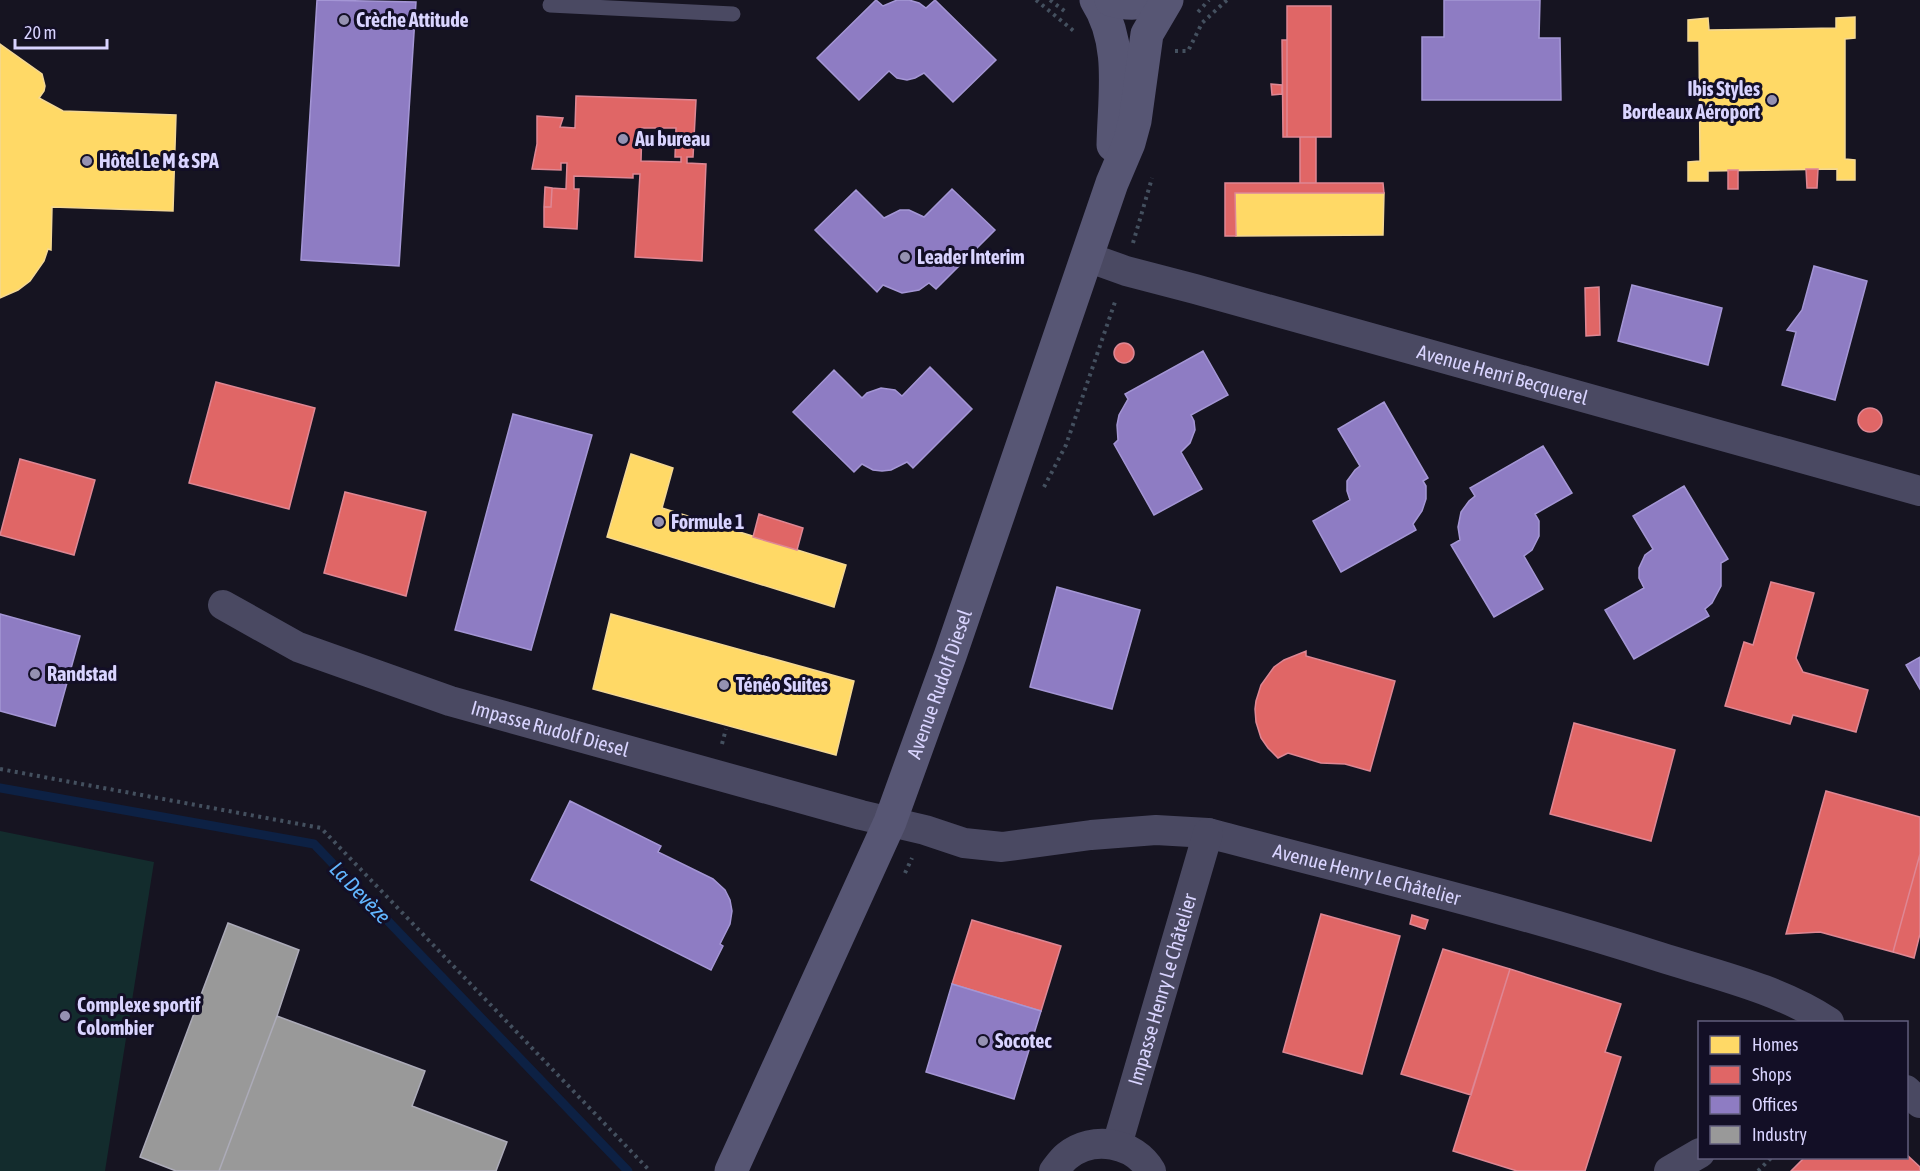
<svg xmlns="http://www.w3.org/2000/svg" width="1920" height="1171" font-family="'Asap Condensed',sans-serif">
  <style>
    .green { fill: #132c2d }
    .homes { fill: #ffd966; stroke: #f4d894; stroke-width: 1.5 }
    .shops { fill: #e06666; stroke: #de8794; stroke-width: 1.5; fill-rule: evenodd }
    .offices { fill: #8e7cc3; stroke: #a496d5; stroke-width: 1.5 }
    .industry { fill: #999; stroke: #acabb8; stroke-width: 1.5 }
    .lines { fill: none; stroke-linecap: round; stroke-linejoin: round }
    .stream { stroke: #0d2144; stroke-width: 9 }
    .path { stroke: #44505f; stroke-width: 4; stroke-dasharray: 3 4.5; stroke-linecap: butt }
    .lane { stroke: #4a4962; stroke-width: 15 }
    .street { stroke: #4a4962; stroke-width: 30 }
    .secondary { stroke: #575674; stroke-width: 33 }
    .poi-dot { fill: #9591b1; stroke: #130f26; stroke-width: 2 }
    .labels { text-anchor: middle; stroke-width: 6; stroke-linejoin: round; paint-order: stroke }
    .poi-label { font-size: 20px; font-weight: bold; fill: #d9d4ff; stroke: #130f26; text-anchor: start }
    .street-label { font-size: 20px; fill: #d9d4ff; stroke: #130f26 }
    .water-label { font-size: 21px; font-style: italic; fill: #62b6ff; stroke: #130f26 }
  </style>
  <rect width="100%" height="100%" fill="#161421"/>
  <path class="green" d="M0,831L154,862L105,1171H0Z"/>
  <path class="homes" d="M1855,17V38L1845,39V159L1855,160V180H1837V169L1708,171V181H1688V162L1700,161L1699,41H1688V20L1708,18L1709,30L1836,28V18Z
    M0,44L42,74L45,86L44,91L39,98L63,111L176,115L173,211L52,207L51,250L48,249L44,261L30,281L18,290L0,298Z
    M1235,193H1384L1383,235L1236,236Z
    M631,454L673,468L662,508L846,565L834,607L607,537Z
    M611,614L854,681L836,755L593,689Z"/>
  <path class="shops" d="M1287,6H1331V137H1287Z
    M1282,40H1287V137H1283Z
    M1271,84L1282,85V94L1272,95Z
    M576,96L696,100L693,157H687V163L706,164L702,261L635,257L640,174H633V178L574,176V189H579L577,229L544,227V207H551L552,188L566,189L567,163H561V170L532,169L537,144V116L563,118L560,127L575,128ZM642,128H676L675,157H681V162L641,161Z
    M1300,137H1316V183H1300Z
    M1806,169H1818L1817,188H1807Z
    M1728,170H1738V189H1728Z
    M1225,183H1383L1384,193H1235L1236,236H1225Z
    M545,187L552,188L551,207H544Z
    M1599,287L1600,335L1586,336L1585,288Z
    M1114 353a10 10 0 1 1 20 0a10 10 0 1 1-20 0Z
    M216,382L315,408L289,509L189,483Z
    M1858 420a12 12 0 1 1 24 0a12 12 0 1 1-24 0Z
    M20,459L95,480L74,555L0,535Z
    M345,492L426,512L406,596L324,573Z
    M759,514L803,528L797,550L753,537Z
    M1771,582L1814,593L1796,658L1803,672L1868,690L1856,732L1793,715L1790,724L1725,706L1744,642L1753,645Z
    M1306,651V656L1395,681L1370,771L1345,764L1321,763L1288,753L1278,758L1268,748L1261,738L1256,722L1255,709L1256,701L1261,685L1274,667L1284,660Z
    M1574,723L1675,750L1651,841L1550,814Z
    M1826,791L1920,817V854L1893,952L1820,932L1786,934Z
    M1920,854V934L1914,958L1893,952Z
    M1321,914L1400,936L1362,1074L1283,1052Z
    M1412,915L1428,920L1425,929L1410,924Z
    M972,920L1061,946L1041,1011L952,984Z
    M1443,949L1510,969L1471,1095L1401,1074Z
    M1510,969L1621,1004L1605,1052L1621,1057L1585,1171H1517L1453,1151Z
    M1906,1154L1920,1167V1171H1791L1804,1158H1906Z"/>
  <path class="offices" d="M317,0L416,2L399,266L301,260Z
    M876,0L883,6L897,0H909L919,3L926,8L935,0L996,60L953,102L924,73L915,78L907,80L897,78L889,71L859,100L817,58Z
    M1444,0H1540L1539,38H1560L1561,100H1422V37H1444Z
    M952,189L995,230L936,289L929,283L919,290L902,293L883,285L877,292L815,230L856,190L884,218L900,210H909L924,217Z
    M1814,266L1867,281L1835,400L1782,385L1796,332L1787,330L1802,310Z
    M1632,285L1722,308L1708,365L1618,341Z
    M1203,351L1228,395L1191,415L1194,421L1195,430L1190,443L1181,452L1202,489L1154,515L1114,444L1118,440L1117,425L1119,415L1128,399L1125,394Z
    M930,367L972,409L913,468L907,462L891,470L882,471L873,470L862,464L854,472L793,412L834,370L862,398L867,393L881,388L895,390L902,396Z
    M1384,402L1428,478L1423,481L1426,486V499L1422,511L1413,524L1416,530L1341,572L1313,521L1350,500L1347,491V481L1355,470L1360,466L1338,429Z
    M513,414L592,435L531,650L455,630Z
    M1543,446L1572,493L1535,514L1539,521V536L1532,550L1524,556L1543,589L1494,617L1451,545L1460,540L1458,527L1461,512L1469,501L1475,496L1470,488Z
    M1684,486L1728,559L1721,563V586L1712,603L1705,609L1709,616L1634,659L1605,610L1644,588L1639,578V568L1645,555L1653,549L1633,516Z
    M1057,587L1140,610L1112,709L1030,687Z
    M0,614L80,636L55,726L0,711Z
    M1920,657V689L1906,665Z
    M570,801L661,846L658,852L713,879L725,890L730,900L732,911L730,924L720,944L723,946L711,970L531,880Z
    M952,984L1041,1011L1014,1099L926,1072Z"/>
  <path class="industry" d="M228,923L299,950L277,1016L219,1171H176L140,1157Z
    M277,1016L425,1071L412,1106L507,1142L496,1171H219Z"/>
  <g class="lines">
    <path class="stream" d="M0,788L314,844L628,1171"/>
    <path class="path" d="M1036,0L1075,32
      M1050,0L1067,13
      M1198,12L1209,0
      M1175,51H1188L1202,23L1227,0
      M1133,243L1152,178
      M1044,487L1066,445L1116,299
      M722,744L726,729
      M0,769L321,828L650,1171
      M905,873L912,858
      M1758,1171L1771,1158"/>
    <path class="lane" d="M550,5L733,14"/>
    <g class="street">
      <path id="s1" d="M1087,257L1126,271L1195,289L1920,491"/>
      <path id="s2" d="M223,605L298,647L450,701L861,815L925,830L964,843L1002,847L1091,835L1156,830L1208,833C1359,873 1511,909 1660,957C1717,975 1779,989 1829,1022"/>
      <path d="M1906,1090L1920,1103"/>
      <path id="s3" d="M1117,1145L1208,833"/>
      <path d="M1054,1171C1058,1166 1062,1160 1067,1156C1093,1135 1134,1142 1151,1171"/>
      <path d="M1669,1171L1700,1153"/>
    </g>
    <g class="secondary">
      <path d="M1096,0C1124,43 1114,96 1113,145"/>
      <path d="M1111,0C1124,4 1140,4 1154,0"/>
      <path id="s4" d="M731,1171L890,822L950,656L1112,183L1129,143L1135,121L1147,34L1167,0"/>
    </g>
  </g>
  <g class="poi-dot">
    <circle cx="344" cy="20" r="6"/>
    <circle cx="1772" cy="100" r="6"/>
    <circle cx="623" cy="139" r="6"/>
    <circle cx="87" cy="161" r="6"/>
    <circle cx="905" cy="257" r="6"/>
    <circle cx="659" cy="522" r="6"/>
    <circle cx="35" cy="674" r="6"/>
    <circle cx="724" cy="685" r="6"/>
    <circle cx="65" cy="1016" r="6"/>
    <circle cx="983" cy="1041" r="6"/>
  </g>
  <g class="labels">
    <g class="poi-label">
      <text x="356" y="27">Crèche Attitude</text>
      <text x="1760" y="96" text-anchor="end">Ibis Styles<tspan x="1760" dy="23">Bordeaux Aéroport</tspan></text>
      <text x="635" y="146">Au bureau</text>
      <text x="99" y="168">Hôtel Le M &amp; SPA</text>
      <text x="917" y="264">Leader Interim</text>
      <text x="671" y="529">Formule 1</text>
      <text x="47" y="681">Randstad</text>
      <text x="736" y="692">Ténéo Suites</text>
      <text x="77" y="1012">Complexe sportif<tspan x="77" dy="23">Colombier</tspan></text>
      <text x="995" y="1048">Socotec</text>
    </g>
    <g class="street-label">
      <text dy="7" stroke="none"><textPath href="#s1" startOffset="432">Avenue Henri Becquerel</textPath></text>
      <text dy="7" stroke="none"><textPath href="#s4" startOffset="530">Avenue Rudolf Diesel</textPath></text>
      <text dy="7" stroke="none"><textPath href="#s2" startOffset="351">Impasse Rudolf Diesel</textPath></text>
      <text dy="7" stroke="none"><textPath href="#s2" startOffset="1190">Avenue Henry Le Châtelier</textPath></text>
      <text dy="7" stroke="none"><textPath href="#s3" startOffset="162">Impasse Henry Le Châtelier</textPath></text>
    </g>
    <g class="water-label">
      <text transform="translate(360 893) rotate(46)" y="7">La Devèze</text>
    </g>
  </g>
  <rect x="1698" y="1021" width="210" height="138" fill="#130f26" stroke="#625e7d" stroke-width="1.5"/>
  <rect x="1710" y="1036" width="30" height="18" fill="#ffd966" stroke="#625e7d" stroke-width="1.5"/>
  <text x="1752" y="1051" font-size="18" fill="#d9d4ff">Homes</text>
  <rect x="1710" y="1066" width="30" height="18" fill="#e06666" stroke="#625e7d" stroke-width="1.5"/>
  <text x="1752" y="1081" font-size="18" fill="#d9d4ff">Shops</text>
  <rect x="1710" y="1096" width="30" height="18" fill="#8e7cc3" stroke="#625e7d" stroke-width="1.5"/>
  <text x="1752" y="1111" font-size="18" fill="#d9d4ff">Offices</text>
  <rect x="1710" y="1126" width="30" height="18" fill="#999999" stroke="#625e7d" stroke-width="1.5"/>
  <text x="1752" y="1141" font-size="18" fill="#d9d4ff">Industry</text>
  <path d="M15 39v9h92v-9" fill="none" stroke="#d9d4ff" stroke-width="3"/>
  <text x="24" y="39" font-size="18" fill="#d9d4ff" stroke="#130f26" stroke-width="4.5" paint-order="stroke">20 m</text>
</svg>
